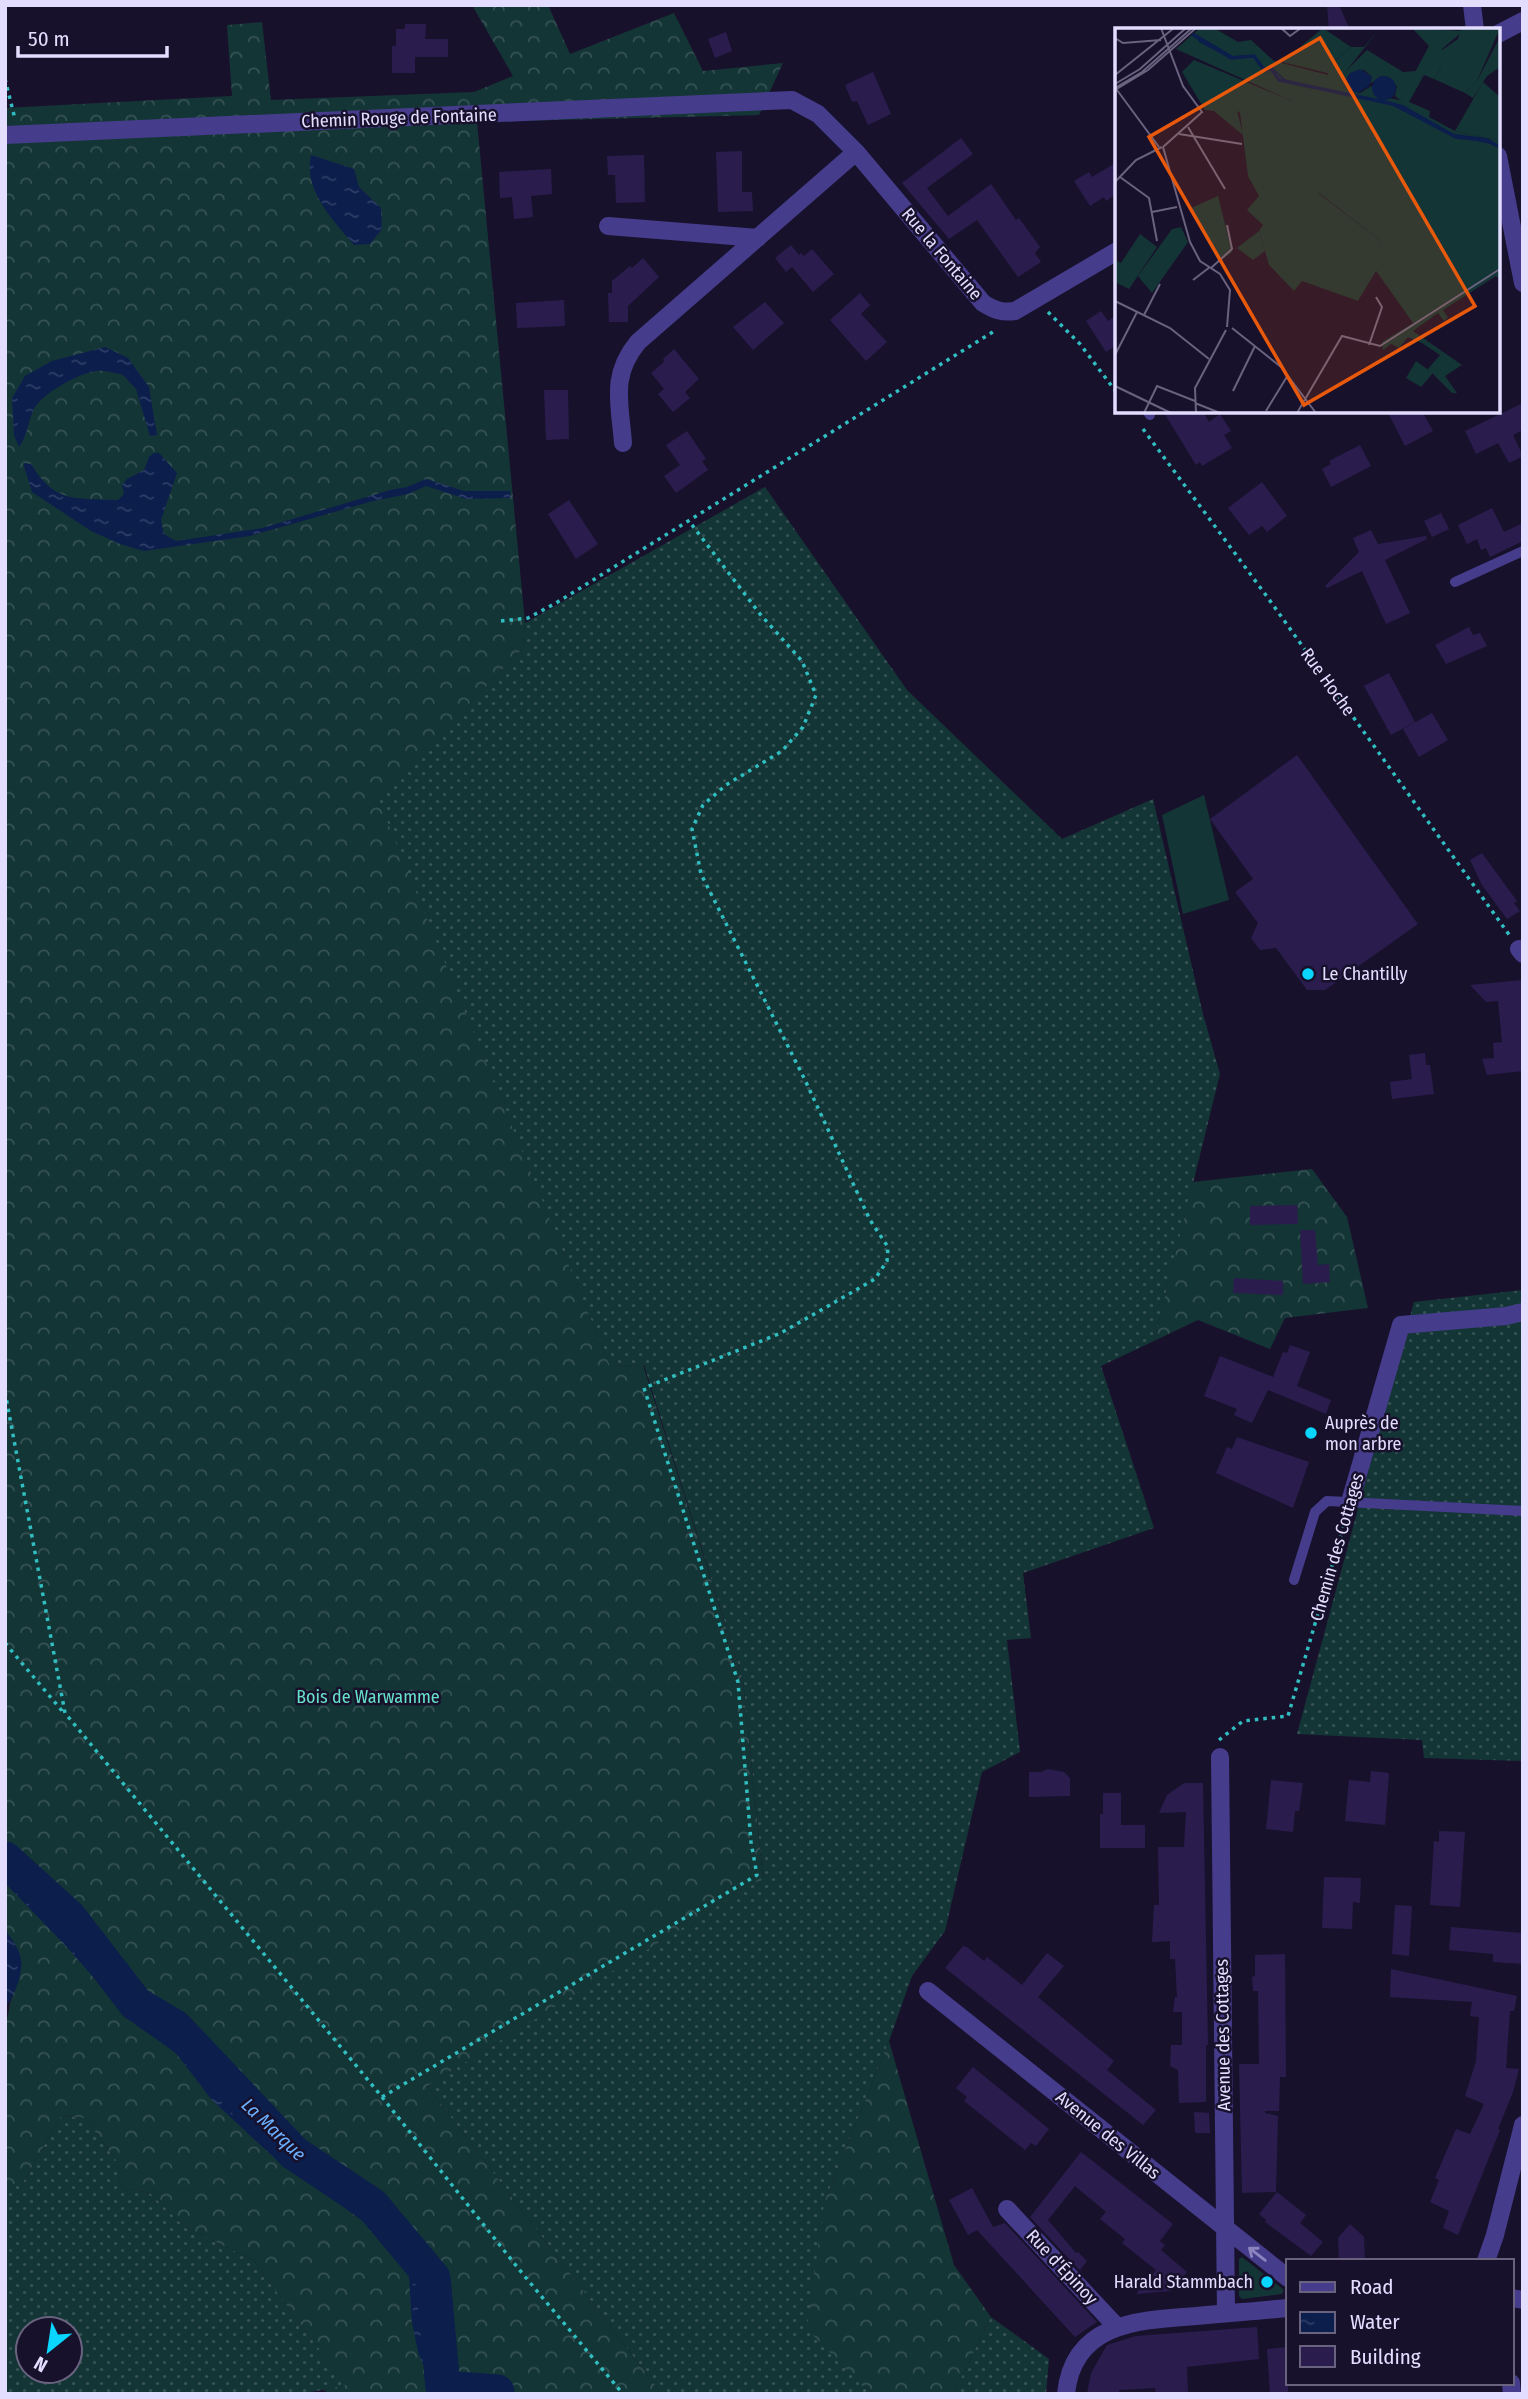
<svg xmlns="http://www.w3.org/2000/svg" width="1528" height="2399" font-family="'Fira Sans Condensed',sans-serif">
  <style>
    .grass { fill: url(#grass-dots); fill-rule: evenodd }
    .forest { fill: url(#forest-crowns) }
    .park { fill: #143536 }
    .water { fill: url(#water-ripples) }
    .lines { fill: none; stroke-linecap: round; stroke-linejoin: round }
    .river { stroke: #0b1e4c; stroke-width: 35 }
    .building { fill: #2a1d4d }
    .path { stroke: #30bec0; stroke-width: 3.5; stroke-dasharray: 3.5 5; stroke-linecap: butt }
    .service { stroke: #453c8b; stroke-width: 10 }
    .minor { stroke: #453c8b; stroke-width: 18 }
    .tertiary { stroke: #453c8b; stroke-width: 18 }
    .oneway { stroke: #8c84bf }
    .poi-dot { fill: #09d5ff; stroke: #18112c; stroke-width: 2.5 }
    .labels { text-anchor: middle; stroke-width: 5; stroke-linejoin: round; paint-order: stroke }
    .street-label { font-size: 18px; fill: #e3ddff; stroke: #18112c }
    .poi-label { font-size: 18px; fill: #e3ddff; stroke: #18112c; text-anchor: start }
    .park-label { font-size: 18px; fill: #66e2cc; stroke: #18112c }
    .water-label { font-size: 19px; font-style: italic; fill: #6bb0ff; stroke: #18112c }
    .inset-river { fill: none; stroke: #0b1e4c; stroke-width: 3.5 }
    .inset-road { fill: none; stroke: #696380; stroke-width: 2 }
    .view { fill: #e8590c; fill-opacity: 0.15; stroke: #e8590c; stroke-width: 3.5 }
    .inset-edge { fill: none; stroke: #e3ddff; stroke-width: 3.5 }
  </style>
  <defs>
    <pattern id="grass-dots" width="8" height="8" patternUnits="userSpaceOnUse" patternTransform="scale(1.75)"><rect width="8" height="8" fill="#143536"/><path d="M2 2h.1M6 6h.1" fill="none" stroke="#365254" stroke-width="1.8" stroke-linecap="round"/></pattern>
    <pattern id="forest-crowns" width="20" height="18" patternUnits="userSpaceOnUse" patternTransform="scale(1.75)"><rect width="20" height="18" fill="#143536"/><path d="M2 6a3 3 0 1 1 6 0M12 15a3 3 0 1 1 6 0" fill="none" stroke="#365254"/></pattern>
    <pattern id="water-ripples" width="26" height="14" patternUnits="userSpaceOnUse" patternTransform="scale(1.75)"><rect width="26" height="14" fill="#0b1e4c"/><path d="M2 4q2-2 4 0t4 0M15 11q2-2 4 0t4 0" fill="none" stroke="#2e3e67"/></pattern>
  </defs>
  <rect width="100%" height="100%" fill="#18112c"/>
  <path class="grass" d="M765,487L907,690L1062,839L1153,799L1203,1014L1220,1074L1154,1341L1101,1366L1154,1528L1023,1573L1031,1638L1007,1640L1020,1752L982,1772L945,1931L912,1976L889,2041L824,2203L861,2385L875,2394H662L427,2086L763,1877L743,1680L644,1365L610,1366L377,799L523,648L525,623Z
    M1523,1290V1761L1424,1758L1422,1740L1297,1734L1414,1302Z
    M61,2116L85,2118L116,2160L121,2187L150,2193L185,2227L253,2260L347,2386L298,2394H5V2184H22ZM28,2329H70V2371H28Z
    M991,2317L1049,2359L1046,2394H953Z"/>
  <path class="forest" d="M472,5H548L570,54L674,13L703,71L783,63L759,115L477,122L525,623L523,648L378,799L610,1366L643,1365L743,1680L763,1878L427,2086L662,2394H331L323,2390L346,2385L253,2260L185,2227L150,2193L121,2187L116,2160L85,2118L61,2116L22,2184H5V2032L10,2003L19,1978L14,1943L5,1930V108L232,96L227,25L262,22L271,100L474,92L513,76Z
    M1312,1169L1347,1217L1368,1308L1285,1318L1270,1349L1198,1320L1154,1341L1193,1182Z
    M889,2041L954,2265L991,2317L953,2394H875L861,2385L807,2329L824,2203Z"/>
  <path class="park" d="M1204,795L1229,900L1183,914L1162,815Z
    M1242,2257L1284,2290L1282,2294L1242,2299L1239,2296V2259Z"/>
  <path class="water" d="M311,155L354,169L359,187L381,208L382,229L370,244L354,245C333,220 303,190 311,155Z
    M105,347L128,358L149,387L157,435L150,436L136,389L123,375C115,373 104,370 96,371C79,373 39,395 33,411C27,425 28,434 19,447L14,435L12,398L25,376L52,361Z
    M154,453H159L177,473L161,520L164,534L176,541L262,528L390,490L407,487L426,479L464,491H510L511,498L466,499L426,486L408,494L373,501L250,536L144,551L120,544L91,531L32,492L23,463L31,464C55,504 76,498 118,500L124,494L122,485L127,479L144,470L149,457Z
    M5,1867L70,1931L130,2003L171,2025L233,2102L272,2140L371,2214L409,2257L414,2265L432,2371L436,2376L486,2394H462L437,2389L419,2356L412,2323L409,2277L392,2250L364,2222L269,2153L211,2099L176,2053L136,2025L65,1945L5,1883Z
    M5,1930C11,1938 20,1949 21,1960C23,1974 14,1997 5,2008Z"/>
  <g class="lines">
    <path class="river" d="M5,1859L69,1917L136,2004L175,2027L294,2153L372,2205L433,2278L443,2388L497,2392V2394"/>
  </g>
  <path class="building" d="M1327,5H1339L1350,30H1329Z
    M405,24H426L425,39H448V57H415V73H392V46H396V29H405Z
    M726,32L732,51L715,58L708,39Z
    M873,72L891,114L868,125L857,101L852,102L845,85Z
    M961,138L973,154L927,188L948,216L991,184L1016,220L1019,218L1040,247L1035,253L1041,262L1018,277L977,220L949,239L902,183Z
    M742,151V192H752L753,211L718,212L716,152Z
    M644,155L645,202L616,203L615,175H608L607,156Z
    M1117,162V194L1106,201L1104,197L1090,206L1074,181L1089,172L1092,177Z
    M551,169L552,194L531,196L533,217L514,219L512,197L500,198L499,172Z
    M791,245L799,255L801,253L804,256L812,249L834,274L813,292L792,267L786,272L775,258Z
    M643,258L659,277L628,306V322H609L608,293H612V281L630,266L632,268Z
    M860,293L870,305L861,314L887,342L866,361L830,320Z
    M564,300L565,326L517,328L516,303Z
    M765,302L784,323L753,350L733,327Z
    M1101,311L1108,321L1117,315V345L1106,352L1086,321Z
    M674,349L699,379L685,392L690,398L673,412L658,394L664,389L651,373L664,362L663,359Z
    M544,390H568L569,439L546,440Z
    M1523,403V430L1513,435L1523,456L1509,463L1498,443L1476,454L1465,431Z
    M1163,411H1203L1209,422L1220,414L1231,431L1224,435L1232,448L1202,466L1200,462L1196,465Z
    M1387,411H1422L1433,431L1405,446Z
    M687,431L706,459L702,461L708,470L676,493L664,476L680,465L666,445Z
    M1360,445L1371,466L1331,487L1322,469L1331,464L1329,461Z
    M1262,482L1287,516L1267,532L1262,526L1249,535L1228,508Z
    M569,500L598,544L576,559L548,514Z
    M1492,508L1504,532L1523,523V541L1490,557L1486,548L1481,550L1477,539L1467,544L1458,525Z
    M1441,513L1449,529L1432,537L1424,521Z
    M1371,530L1378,544L1426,536L1427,539L1385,560L1410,613L1386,624L1362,571L1327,588L1325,586L1359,552L1353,538Z
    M1469,627L1473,635L1480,633L1487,646L1446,664L1435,645Z
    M1389,673L1415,722L1391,735L1364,686Z
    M1432,713L1448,740L1419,757L1403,729Z
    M1297,755L1418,924L1325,990H1307L1276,948L1260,950L1251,938L1258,923L1235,892L1253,879L1210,819Z
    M1482,853L1517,901L1514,903L1520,911L1507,919L1482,885L1470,860Z
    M1523,980V1071L1487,1075L1482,1059L1494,1058L1493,1043L1502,1042L1498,1001L1486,1002L1470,985Z
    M1425,1053L1426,1065H1430L1434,1094L1392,1099L1390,1082L1412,1079L1409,1055Z
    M1297,1205L1298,1224L1250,1225V1206Z
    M1300,1230H1315L1318,1265L1329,1264L1330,1282L1303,1284Z
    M1234,1278L1283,1281V1295L1233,1293Z
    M1290,1345L1310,1352L1297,1386L1331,1400L1326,1414L1268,1390L1252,1423L1234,1415L1237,1409L1204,1396L1220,1356L1273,1377L1283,1352L1287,1353Z
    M1237,1437L1309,1462L1293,1508L1216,1473L1227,1447L1232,1449Z
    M1048,1769L1064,1772L1070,1778V1796L1029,1797V1772H1041Z
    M1371,1771L1389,1773L1385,1825L1345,1821L1349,1780L1370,1782Z
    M1271,1780L1303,1783L1299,1811H1295L1293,1832L1266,1829Z
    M1184,1783H1203L1208,2045H1206V2102L1179,2103L1178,2070L1170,2066L1171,2045H1182V2012H1173L1175,1997H1177L1175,1959H1170V1941L1152,1942L1154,1905H1159L1158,1847H1184L1186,1812L1159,1813L1167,1795Z
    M1103,1793H1121V1825H1145V1848H1100V1814H1103Z
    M1439,1831L1465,1832L1460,1907L1430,1905L1434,1841L1439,1842Z
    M1324,1877L1361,1878L1360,1903L1353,1902L1352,1929L1322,1928Z
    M1395,1905L1412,1906L1409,1956L1392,1954Z
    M1451,1927L1523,1933V1964L1493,1962V1954L1449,1950Z
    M963,1946L967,1947L984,1961L987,1957L1022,1985L1047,1953L1064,1966L1038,1997L1114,2061L1107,2070L1156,2110L1143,2125L945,1968Z
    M1285,1954L1286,2077H1280L1279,2111H1265V2113L1278,2116L1276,2192L1242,2193L1239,2064H1259L1258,1991H1253L1252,1977L1255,1976V1955Z
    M1391,1969L1517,1996L1514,2011H1510L1506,2068L1519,2069L1513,2092L1498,2129L1500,2130L1458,2235L1443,2228L1449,2211L1430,2202L1439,2180L1435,2178L1456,2129L1470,2134L1484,2104L1465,2096L1476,2061L1479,2017L1470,2016L1472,2002L1390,1997Z
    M973,2067L1049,2129L1036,2146L1031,2143L1025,2150L964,2101L967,2097L956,2088Z
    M1194,2112L1209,2113L1210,2133H1195Z
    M1081,2152L1173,2224L1160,2241L1165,2245L1161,2250L1187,2272L1171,2291L1136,2294L1156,2270L1122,2243L1125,2239L1100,2219L1106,2212L1075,2186L1048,2220L1076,2253L1078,2252L1087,2261L1080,2270L1086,2277L1030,2217Z
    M972,2188L993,2227L1005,2223L1097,2322L1075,2337L977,2230L968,2235L949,2200Z
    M1277,2192L1306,2215L1300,2223L1323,2242L1311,2256L1265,2222L1266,2220L1259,2214Z
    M1350,2224L1364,2237L1365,2261H1339L1338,2238Z
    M1257,2327L1259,2359L1187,2367L1188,2394H1156L1155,2388L1119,2390L1120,2394H1087L1091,2373L1107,2345L1136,2336Z
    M1288,2347V2394H1270L1267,2349Z"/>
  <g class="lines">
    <path class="path" d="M5,79L15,119
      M1048,312L1080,344L1117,393
      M1143,429L1268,598L1510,936
      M501,621L528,618L556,603L996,330
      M5,1392L65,1713L382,2097L522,2273L623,2394
      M5,1643L63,1712
      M1219,1740L1243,1721L1288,1716L1346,1518
      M382,2097L757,1875L751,1842L738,1682L644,1388L781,1333L875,1279L887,1261L888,1247L870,1220L805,1080L701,874L692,829L703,805L726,785L782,751L803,727L816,695L802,661L760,614L689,521"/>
    <path class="service" d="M1147,411L1150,415
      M1455,582L1523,551
      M1294,1580L1315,1512L1327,1501L1523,1511"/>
    <path class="minor" d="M1498,34L1523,21
      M5,135L792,100L818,114L856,152L983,303C994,310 1002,313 1015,311L1117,251
      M608,226L758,238
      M623,443C620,403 610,376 638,342L856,152
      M1519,949L1523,954
      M1350,1502L1401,1325L1506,1316L1523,1312
      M1220,1757L1226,2313
      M928,1991L1288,2278
      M1007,2209L1116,2326
      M1512,2298L1523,2300
      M1511,2383L1512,2394"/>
    <path class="tertiary" d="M1472,5L1475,30
      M1498,156L1523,283
      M1486,2261L1495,2235L1523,2125
      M1066,2394C1073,2322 1140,2320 1196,2316C1227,2313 1257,2311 1288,2308"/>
  </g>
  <defs><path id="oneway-shaft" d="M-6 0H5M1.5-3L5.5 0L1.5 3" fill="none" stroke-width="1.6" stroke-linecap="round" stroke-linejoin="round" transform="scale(1.75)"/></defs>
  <use class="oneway" href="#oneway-shaft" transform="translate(1257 2254) rotate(-142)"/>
  <g class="poi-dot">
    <circle cx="1308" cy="974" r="7"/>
    <circle cx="1311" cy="1433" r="7"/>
    <circle cx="1267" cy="2282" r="7"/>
  </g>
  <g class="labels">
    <g class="street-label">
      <text transform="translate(399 118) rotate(-2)" y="6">Chemin Rouge de Fontaine</text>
      <text transform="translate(942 254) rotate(50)" y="6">Rue la Fontaine</text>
      <text transform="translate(1328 682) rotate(54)" y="6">Rue Hoche</text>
      <text transform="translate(1337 1547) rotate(-74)" y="6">Chemin des Cottages</text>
      <text transform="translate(1223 2035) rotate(-91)" y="6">Avenue des Cottages</text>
      <text transform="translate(1108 2135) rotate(39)" y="6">Avenue des Villas</text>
      <text transform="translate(1062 2267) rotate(47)" y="6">Rue d'Épinoy</text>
    </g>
    <g class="poi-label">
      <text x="1322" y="980">Le Chantilly</text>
      <text x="1325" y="1429">Auprès de<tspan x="1325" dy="21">mon arbre</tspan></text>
      <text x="1253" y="2288" text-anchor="end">Harald Stammbach</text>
    </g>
    <g class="park-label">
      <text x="368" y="1703">Bois de Warwamme</text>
    </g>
    <g class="water-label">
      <text transform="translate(274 2129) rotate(44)" y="7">La Marque</text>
    </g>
  </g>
  <g transform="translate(1115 28)">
    <rect width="385" height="385" fill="#18112c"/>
    <path d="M208,0L236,19L216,36V46L167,34ZM346,0H385L361,55L350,65L319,51L327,37V22L343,11ZM252,22L288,44L302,43L285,72L280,68L282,58L266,48L255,56L257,49L249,42L235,45L229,55L231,43ZM79,32L177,73L203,165L266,213L261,243L243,273L187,253L179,263L154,237L144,203L148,197L132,182L144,168L133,148L125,85L99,67V83L90,82L67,44ZM368,54L385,69V113L340,103ZM103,168L117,224L104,234L74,181ZM301,333L318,345L306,359L291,350Z" fill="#143536"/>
    <path d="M85,0H99L123,14L136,12L159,33L213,47L216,36L236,19H249L263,3L231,43L230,58L245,65L258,57L261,68L285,72L314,18L297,0L348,3L327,21V37L319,51L309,47L294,74L315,83L314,89L340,103L385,113V252L381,248L328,282L333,290L329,293L323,285L298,303L347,337L330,348L342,365H337L313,341L325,327L307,315L293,309L284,320L276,316L268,322L267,314L298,295L259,240L266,213L204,165L200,167L153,118L177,73L61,21ZM385,9V39L372,48L358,70L350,65L361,55ZM98,67L119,70L128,107L99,83ZM144,203L150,223L138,232L122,220Z" fill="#143536"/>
    <path d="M25,206L42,219L14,261L0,254V232L6,235Z" fill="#143536"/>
    <path d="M66,199L73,214L37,265L23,248L57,201Z" fill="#143536"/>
    <path d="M79,5L118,28L138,27L142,31L148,39L158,40L171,52L288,77L339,106L372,110L385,118L343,109L283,77L168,52L158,41L148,40L139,29L118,30L103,24L84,14ZM245,41L257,49L254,58L243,65L233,62L229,55L235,45ZM257 60a12 12 0 1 1 24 0a12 12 0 1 1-24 0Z" fill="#0b1e4c"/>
    <path class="inset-river" d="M77,6L116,30L139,28L150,43L156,40L164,52L278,76L341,109L370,112L385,119"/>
    <path class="inset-road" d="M46,0L68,58L87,84L48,119M166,0L175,8L186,0M0,10L8,15L46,12M0,47L59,0M0,56L25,41L71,0M0,60L27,44L77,0M0,62L33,42L81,0M2,62L44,119M73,99L110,161M64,106L127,116M48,119L75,214L85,233L105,246L115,262L112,299M5,149L34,170L42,213M0,154L21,132L47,119M37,184L62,179M96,240L117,221L112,197M78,252L95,239M0,273L55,300L94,331M29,287L45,256M117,300L166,339L201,385M254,317L267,279L261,269M0,327L22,284M0,358L56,385M118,363L140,318M80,375L105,385M151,383L173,347M29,385L42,358L80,373M81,385L80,360L111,302M182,385L227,308L265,318L385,241"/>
    <path class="view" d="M205,10L360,278L189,377L34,109Z"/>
    <rect width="385" height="385" class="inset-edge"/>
  </g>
  <rect width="1528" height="2399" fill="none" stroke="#e3ddff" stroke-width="14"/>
  <rect x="1286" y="2259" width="228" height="126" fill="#18112c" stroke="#696380" stroke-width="2"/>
  <rect x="1300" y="2282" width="35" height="10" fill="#453c8b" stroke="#696380" stroke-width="2"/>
  <text x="1350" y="2294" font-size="21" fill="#e3ddff">Road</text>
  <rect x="1300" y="2312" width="35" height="21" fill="url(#water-ripples)" stroke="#696380" stroke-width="2"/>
  <text x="1350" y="2329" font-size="21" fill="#e3ddff">Water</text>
  <rect x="1300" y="2346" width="35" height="21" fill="#2a1d4d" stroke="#696380" stroke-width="2"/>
  <text x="1350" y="2364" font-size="21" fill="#e3ddff">Building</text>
  <g transform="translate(49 2350) rotate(210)"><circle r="33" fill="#18112c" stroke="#696380" stroke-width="2"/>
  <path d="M0-5L12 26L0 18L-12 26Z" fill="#09d5ff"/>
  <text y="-10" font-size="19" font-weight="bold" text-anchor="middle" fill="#e3ddff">N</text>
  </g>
  <path d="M18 46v10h149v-10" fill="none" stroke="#e3ddff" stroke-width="3.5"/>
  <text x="28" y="46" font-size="21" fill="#e3ddff" stroke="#18112c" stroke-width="5" paint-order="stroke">50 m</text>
</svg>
